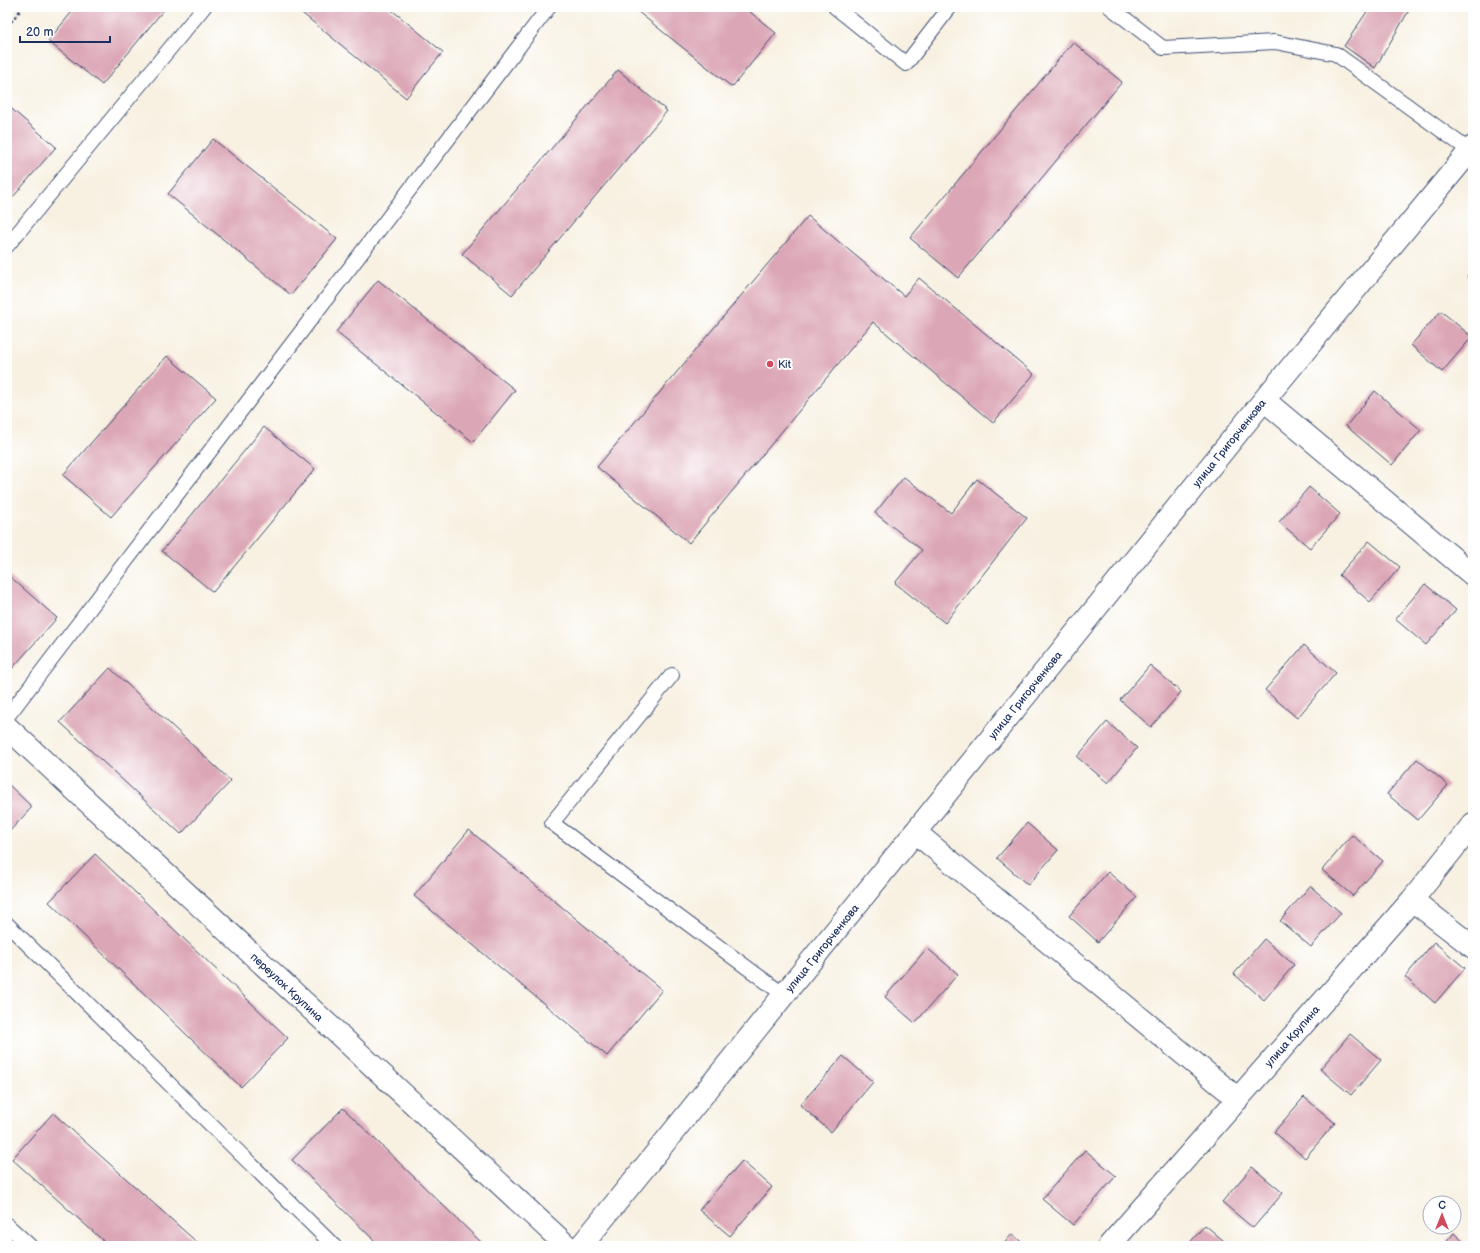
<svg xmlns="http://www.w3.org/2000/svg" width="1480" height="1253" font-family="'Balsamiq Sans',sans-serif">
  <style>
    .building { fill: #dba6b5 }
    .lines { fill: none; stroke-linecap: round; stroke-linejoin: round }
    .service-casing { stroke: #3c4c72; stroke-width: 16 }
    .minor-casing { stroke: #3c4c72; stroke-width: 24 }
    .path { stroke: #3c4c72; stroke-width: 2.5; stroke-dasharray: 3 3; stroke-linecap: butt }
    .service { stroke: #fff; stroke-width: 14 }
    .minor { stroke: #fff; stroke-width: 22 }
    .poi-dot { fill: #d1495b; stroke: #fff; stroke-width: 1.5 }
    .labels { text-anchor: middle; stroke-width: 4; stroke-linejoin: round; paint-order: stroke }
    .poi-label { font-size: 11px; fill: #1b2f5e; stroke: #fff; text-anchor: start }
    .street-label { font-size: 11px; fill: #1b2f5e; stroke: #fff }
  </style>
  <rect width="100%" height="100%" fill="#fff"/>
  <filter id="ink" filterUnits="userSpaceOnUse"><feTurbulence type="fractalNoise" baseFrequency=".025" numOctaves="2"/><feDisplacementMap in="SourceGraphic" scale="8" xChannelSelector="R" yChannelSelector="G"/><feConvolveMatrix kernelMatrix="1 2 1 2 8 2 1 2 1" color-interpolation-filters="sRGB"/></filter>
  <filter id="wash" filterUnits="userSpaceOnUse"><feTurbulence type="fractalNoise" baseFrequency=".012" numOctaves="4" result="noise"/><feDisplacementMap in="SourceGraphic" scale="16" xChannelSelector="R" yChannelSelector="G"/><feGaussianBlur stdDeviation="0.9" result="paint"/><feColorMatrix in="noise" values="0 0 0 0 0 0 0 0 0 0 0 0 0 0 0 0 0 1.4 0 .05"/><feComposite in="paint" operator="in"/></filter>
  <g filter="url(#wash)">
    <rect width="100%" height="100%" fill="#f8f1e2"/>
    <g id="blocks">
      <path class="building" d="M76,7H166L102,85L48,41Z
        M299,7H388L443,52L406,98L297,9Z
        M632,7H744L776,33L732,87Z
        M1370,7H1411L1375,68L1344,46Z
        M1073,42L1122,82L958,278L910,238Z
        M618,70L667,111L512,295L462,254Z
        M7,105L56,147L7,204Z
        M213,139L337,239L291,295L168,194Z
        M808,216L904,296L919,278L1034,374L993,423L873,322L689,543L597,467Z
        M1473,269V281L1467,276Z
        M378,280L515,390L473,442L336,332Z
        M1441,311L1472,337L1442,372L1411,345Z
        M167,356L216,398L111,517L63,475Z
        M1375,391L1421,430L1392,465L1346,426Z
        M264,427L315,469L213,592L162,551Z
        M904,477L951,513L977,479L1027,518L945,623L895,583L922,550L875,513Z
        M1309,487L1340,514L1310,548L1279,522Z
        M1369,541L1400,567L1370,602L1339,575Z
        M7,574L57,618L8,673L7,672Z
        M1425,584L1456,610L1426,645L1395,619Z
        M1304,645L1336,673L1297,718L1265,690Z
        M1150,665L1181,692L1151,727L1120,700Z
        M110,668L231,781L181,834L60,722Z
        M1107,722L1137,748L1108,783L1077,757Z
        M1417,759L1448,785L1418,820L1387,794Z
        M7,783L32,807L7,834Z
        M1027,823L1058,850L1028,885L997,858Z
        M469,830L662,990L607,1056L414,896Z
        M1352,835L1383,861L1353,896L1322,870Z
        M95,854L288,1038L241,1087L49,902Z
        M1108,872L1137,897L1098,942L1069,916Z
        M1310,886L1341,913L1311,947L1280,921Z
        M1264,939L1294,965L1264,1000L1234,974Z
        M1434,942L1465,968L1435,1003L1405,977Z
        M927,948L958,974L915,1023L885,997Z
        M1350,1034L1381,1060L1351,1095L1320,1069Z
        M843,1056L873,1082L831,1132L800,1105Z
        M1304,1097L1335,1123L1305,1158L1274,1132Z
        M343,1108L485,1246H380L292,1160Z
        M53,1113L201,1246H109L12,1159Z
        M1085,1150L1116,1176L1073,1225L1042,1199Z
        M742,1161L772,1187L730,1236L699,1210Z
        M1252,1167L1283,1193L1253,1228L1222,1202Z
        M1205,1225L1230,1246H1187Z
        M1454,1233L1468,1246H1443Z
        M1012,1234L1026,1246H1002Z"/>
    </g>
  </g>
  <g filter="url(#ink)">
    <use href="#blocks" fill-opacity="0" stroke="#3c4c72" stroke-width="1"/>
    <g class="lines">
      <g class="service-casing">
        <path id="service" d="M835,7L906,64L950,7
          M1110,7L1163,48L1275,42L1336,54L1470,151
          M7,246L204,7
          M672,675L552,823L784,995
          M7,717L549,7
          M7,924L334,1246
          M7,1225L30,1246"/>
      </g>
      <g class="minor-casing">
        <path id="minor" d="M1264,400L1473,575
          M7,727L567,1246
          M915,832L1238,1099
          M1412,900L1473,947
          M581,1246L1264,400L1473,147
          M1109,1246L1412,900L1473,824"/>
      </g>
      <path class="path" d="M7,27L23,7"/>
      <use href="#service" class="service"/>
      <use href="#minor" class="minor"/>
    </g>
  </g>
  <circle class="poi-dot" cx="770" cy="364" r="4"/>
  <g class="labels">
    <g class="poi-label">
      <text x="778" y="368">Kit</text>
    </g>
    <g class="street-label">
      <text transform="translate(1229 443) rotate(-51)" y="4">улица Григорченкова</text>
      <text transform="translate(1025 695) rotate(-51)" y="4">улица Григорченкова</text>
      <text transform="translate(822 948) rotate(-51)" y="4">улица Григорченкова</text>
      <text transform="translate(287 987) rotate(43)" y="4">переулок Крупина</text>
      <text transform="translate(1292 1036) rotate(-49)" y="4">улица Крупина</text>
    </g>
  </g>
  <rect width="1480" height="1253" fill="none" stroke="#fff" stroke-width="24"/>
  <g transform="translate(1442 1215)"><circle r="19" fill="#ffffff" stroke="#a4acbf"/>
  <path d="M0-3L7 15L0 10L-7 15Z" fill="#d1495b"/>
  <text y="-6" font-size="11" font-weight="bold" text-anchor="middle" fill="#1b2f5e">С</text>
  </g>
  <path d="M20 36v6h90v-6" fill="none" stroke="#1b2f5e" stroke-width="2"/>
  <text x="26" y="36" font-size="12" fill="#1b2f5e" stroke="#ffffff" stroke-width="3" paint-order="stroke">20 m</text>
</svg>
